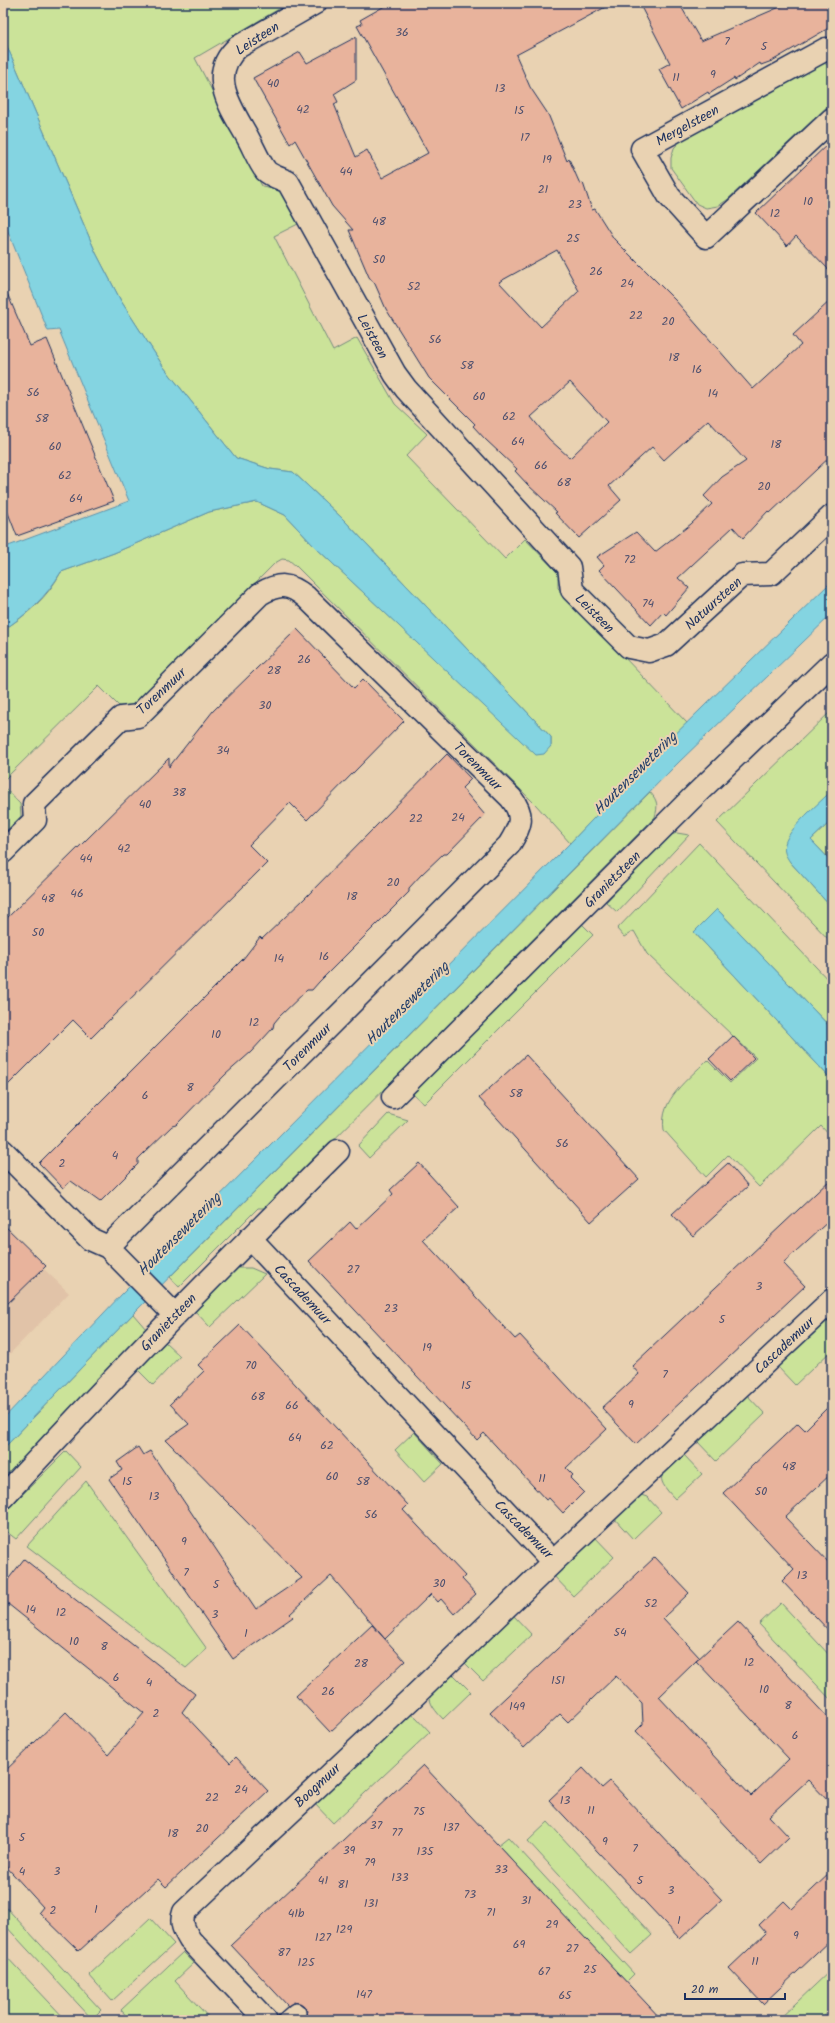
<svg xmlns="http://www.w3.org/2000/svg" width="835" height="2023" font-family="Kalam,sans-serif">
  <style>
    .built { fill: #e1c3a8 }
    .green { fill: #cbe399; stroke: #73897c }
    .water { fill: #84d4e1; stroke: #5a92ad }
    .building { fill: #e8b39c; stroke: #1b2f5e; fill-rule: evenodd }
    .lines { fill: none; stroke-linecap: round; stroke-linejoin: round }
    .service-casing { stroke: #1b2f5e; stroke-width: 22 }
    .minor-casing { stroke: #1b2f5e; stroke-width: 25 }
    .service { stroke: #e9d2b2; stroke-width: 19 }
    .minor { stroke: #e9d2b2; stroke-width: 22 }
    .labels { text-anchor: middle; stroke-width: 4; stroke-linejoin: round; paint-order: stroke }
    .number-label { font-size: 12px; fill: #4e506e }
    .street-label { font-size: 14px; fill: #1b2f5e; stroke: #e9d2b2 }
    .water-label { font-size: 15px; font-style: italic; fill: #26406b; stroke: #e9d2b2 }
  </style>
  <rect width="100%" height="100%" fill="#e9d2b2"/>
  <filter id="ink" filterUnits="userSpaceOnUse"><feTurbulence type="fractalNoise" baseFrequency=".025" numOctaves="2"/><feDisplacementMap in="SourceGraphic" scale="8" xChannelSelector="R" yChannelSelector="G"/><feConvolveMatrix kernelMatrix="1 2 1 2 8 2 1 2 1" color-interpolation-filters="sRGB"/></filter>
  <g filter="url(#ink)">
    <path class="built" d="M3,1230L69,1293L3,1361Z"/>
    <path class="green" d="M3,3H289L195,58L262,186L279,189L298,224L274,236L333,351L357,338L395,404L427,434L406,456L505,559L525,539L558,573V588L687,723L570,843L536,805L296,566L289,560L282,559L275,563L133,706H119L99,686L3,781V630C27,615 48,597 61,572L114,553L209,512L257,502L285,515L314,546L536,754L551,746V737L343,519L293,472L270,469L236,458L163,366L121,301L96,253L3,37Z
      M820,62L832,66V102L727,200L718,206L706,208L697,204L671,168V158L674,148L681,140Z
      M832,710V790L794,829L790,862L832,908V943L717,822Z
      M3,786L20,804L21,816L3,834Z
      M650,792C658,801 658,806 655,817L266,1208H258L179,1287L170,1277Z
      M832,820V862L811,840Z
      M677,833L689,835L617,912L606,902L668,836Z
      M699,843L832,984V1029L717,909L694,932L832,1080V1138L821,1126L759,1187L728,1155L706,1177L664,1130C659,1099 688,1080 707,1060L730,1083L756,1058L647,954L634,931L624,937L617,929Z
      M582,924L593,935L424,1104L413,1094Z
      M388,1114L408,1120L369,1158L358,1146Z
      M236,1268H251L265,1274L210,1327L193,1309Z
      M832,1312V1350L795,1385L776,1365Z
      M133,1314L146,1329L3,1483V1449Z
      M165,1342L180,1356L153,1385L138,1370Z
      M746,1394L765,1414L716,1461L696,1440Z
      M414,1432L443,1464L424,1482L395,1450Z
      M66,1451L81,1467L16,1539L3,1529V1514Z
      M683,1454L702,1474L675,1499C652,1475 661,1474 683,1454Z
      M86,1481L207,1649L186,1668L27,1546Z
      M641,1495L647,1497L661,1512L633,1539L613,1517L636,1496Z
      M593,1535L614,1557L573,1596L552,1574Z
      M781,1603L832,1658V1701L759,1624Z
      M513,1615L532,1635L483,1681L463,1661Z
      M452,1673L471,1692L443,1719C419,1694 432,1692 452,1673Z
      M410,1714L416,1717L430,1732L333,1823L313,1802Z
      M548,1822L652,1935L631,1954L528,1841Z
      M508,1837L634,1974L626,1982L498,1845Z
      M3,1904L101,2010L92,2019L3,1923Z
      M150,1918L174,1944L112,2001L89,1975Z
      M183,1952L194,1963L175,1981L211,2020H130L121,2010Z
      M3,1953L66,2020H3Z
      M832,1969V2007L818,2020H778Z"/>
    <path class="water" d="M3,37L96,253L121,301L163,366L236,458L270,469L293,472L343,519L551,737V746L544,754L536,755L314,546L285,515L257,502L209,512L114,553L61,572C47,596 27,615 3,630V548L129,501L59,330L48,331L3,219Z
      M832,581V614L678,763L133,1314L3,1449V1419L122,1294L570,843L659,750Z
      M832,790V820L811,840L832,862V908L790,862C786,856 783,851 785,844C789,827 820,803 832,790Z
      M717,909L832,1029V1080L694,932Z"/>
    <path class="building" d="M390,3H613L516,55L530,87L548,114L567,161L569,159L580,184L583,183L592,210L595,209L614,239L676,301L753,389L801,345L793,335L832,299V455L770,513L768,511L743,538L733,527L678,578L689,588L666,615L663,612L651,625L599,570L604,565L597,557L636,532L655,552L691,524L712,504L704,496L722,477L746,461L708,420L664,460L652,447L609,486L621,500L579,538L555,513L557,512L528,485L515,471L517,469L485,439L473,426L475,424L429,378L386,309L375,284L369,277L349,230H353L332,206L295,140L290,144L253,78L300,52L307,63L356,37V80L334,94L338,102L334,104L356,157L367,150L382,178L428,153L357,26L362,24L360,20ZM557,250L579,291L541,327L499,282ZM570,382L607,422L570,458L549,439L531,417Z
      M639,3H679L701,41L789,3H832V26L772,61L761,65L760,63L735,80L734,78L709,94L708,92L681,109L659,69L670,63Z
      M832,140V273L796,236L787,246L756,213Z
      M3,284L30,346L47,339L114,501L17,536L3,500Z
      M297,629L354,688L363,679L404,721L307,820L290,803L249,845L267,863L91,1038L73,1020L3,1090V922L169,758V767L213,711Z
      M447,754L471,779L462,788L485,815L447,854H443L421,875L409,888V892L319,982L312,990H307L279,1017L274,1023L273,1028L251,1052L225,1075L176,1125L172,1126L144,1153L138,1159V1164L100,1202L71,1181L63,1188L39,1163L243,959L260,937L262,939L304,899Z
      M733,1036L754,1058L730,1081L709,1059Z
      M526,1055L639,1179L591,1222L479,1098Z
      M419,1163L459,1207L423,1240L515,1339L520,1335L607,1429L566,1468L573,1475L570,1478L584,1492L563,1513L549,1498L546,1500L484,1433L477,1440L309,1261L350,1222L356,1229L393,1194L390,1190Z
      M728,1163L748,1186L693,1236L672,1214Z
      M832,1178V1218L783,1263L805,1286L636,1444L602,1408L639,1374L632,1366Z
      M3,1224L46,1266L3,1308Z
      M240,1325L408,1505L403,1510L465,1576L462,1579L476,1594L454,1614L441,1599L438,1602L431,1594L385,1639L331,1576L290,1614L293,1617L233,1659L109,1479L122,1470L117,1462L138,1447L143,1455L150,1451L256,1609L302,1578L166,1440L189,1424L170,1404L204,1371L198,1365Z
      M832,1403V1473L785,1517L832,1566V1634L782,1581L794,1569L723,1493L798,1423L805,1430Z
      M655,1557L689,1593L663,1618L700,1658L696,1661L738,1622L832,1722V1805L808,1780L769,1816L789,1837L761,1864L636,1731L643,1724L642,1703L616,1676L568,1722L560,1714L524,1748L490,1712ZM696,1661L789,1759L751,1796L659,1697Z
      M24,1559L195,1694L182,1712L230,1763L236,1757L268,1791L166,1887L158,1879L79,1951L39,1912L43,1907L3,1863V1773L66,1712L108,1755L144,1713L3,1600V1586Z
      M372,1625L405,1661L330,1732L296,1696Z
      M423,1765L498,1845L662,2020H304L307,2011L304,2006L294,2002L288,2006L231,1945Z
      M583,1768L602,1788L610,1781L722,1900L680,1939L549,1800Z
      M832,1871V1939L763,2004L729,1968L766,1933L759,1925L784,1901L792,1909Z"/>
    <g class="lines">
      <g class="service-casing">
        <path id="service" d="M288,2020L296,2013"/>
      </g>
      <g class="minor-casing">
        <path id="minor" d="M315,3L238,47C206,75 232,109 248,138C253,147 260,164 266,171C271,176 282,179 288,182L395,374L406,389L569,567L572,590L629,647L649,651L666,645L742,575L771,574L832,516
          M832,51L826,49L642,149L669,196L706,237L832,119
          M3,852L35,820L34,804L121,718L138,716L260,594C279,583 289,583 306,597L511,798C525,816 521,826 509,845L108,1247
          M393,1097L691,799L832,663
          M3,1151L90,1239L108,1247L175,1315
          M250,1238L553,1562L832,1300
          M3,1497C111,1379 224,1264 338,1151
          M266,2020L190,1940C184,1930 180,1923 184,1912L413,1697L553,1562"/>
      </g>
      <use href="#service" class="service"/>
      <use href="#minor" class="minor"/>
    </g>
  </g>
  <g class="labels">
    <g class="number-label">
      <text x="402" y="36">36</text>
      <text x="727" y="45">7</text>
      <text x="764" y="50">5</text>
      <text x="713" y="78">9</text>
      <text x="676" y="81">11</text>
      <text x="273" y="87">40</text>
      <text x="500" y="92">13</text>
      <text x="303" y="113">42</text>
      <text x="519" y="114">15</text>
      <text x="525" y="141">17</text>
      <text x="547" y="163">19</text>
      <text x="346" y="175">44</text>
      <text x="543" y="193">21</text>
      <text x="808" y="205">10</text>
      <text x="575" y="208">23</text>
      <text x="775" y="217">12</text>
      <text x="379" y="225">48</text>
      <text x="573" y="242">25</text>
      <text x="379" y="263">50</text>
      <text x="596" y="275">26</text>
      <text x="627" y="287">24</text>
      <text x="414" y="290">52</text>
      <text x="636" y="319">22</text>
      <text x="668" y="325">20</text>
      <text x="435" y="343">56</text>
      <text x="674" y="361">18</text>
      <text x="467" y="369">58</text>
      <text x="697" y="373">16</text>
      <text x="33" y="396">56</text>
      <text x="713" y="397">14</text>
      <text x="479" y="400">60</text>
      <text x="509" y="420">62</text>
      <text x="42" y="422">58</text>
      <text x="518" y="445">64</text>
      <text x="776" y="448">18</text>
      <text x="55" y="450">60</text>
      <text x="541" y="469">66</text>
      <text x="65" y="479">62</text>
      <text x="564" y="486">68</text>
      <text x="764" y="490">20</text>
      <text x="76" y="502">64</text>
      <text x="630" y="563">72</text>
      <text x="648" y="607">74</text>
      <text x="304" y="663">26</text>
      <text x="274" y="674">28</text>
      <text x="265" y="709">30</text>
      <text x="223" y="754">34</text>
      <text x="179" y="796">38</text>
      <text x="145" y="808">40</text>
      <text x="458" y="821">24</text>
      <text x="416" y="822">22</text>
      <text x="124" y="852">42</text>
      <text x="86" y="862">44</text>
      <text x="393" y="886">20</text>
      <text x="77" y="897">46</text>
      <text x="352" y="900">18</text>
      <text x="48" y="902">48</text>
      <text x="38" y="936">50</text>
      <text x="324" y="960">16</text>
      <text x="279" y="962">14</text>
      <text x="254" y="1026">12</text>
      <text x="216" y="1038">10</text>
      <text x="190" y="1091">8</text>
      <text x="516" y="1097">58</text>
      <text x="145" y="1099">6</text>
      <text x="562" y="1147">56</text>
      <text x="115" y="1159">4</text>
      <text x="62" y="1167">2</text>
      <text x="353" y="1273">27</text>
      <text x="759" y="1290">3</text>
      <text x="391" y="1312">23</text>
      <text x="722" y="1323">5</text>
      <text x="427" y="1351">19</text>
      <text x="251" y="1369">70</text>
      <text x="665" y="1378">7</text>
      <text x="466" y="1389">15</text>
      <text x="258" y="1400">68</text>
      <text x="631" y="1408">9</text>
      <text x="292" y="1409">66</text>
      <text x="295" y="1441">64</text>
      <text x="327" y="1449">62</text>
      <text x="789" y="1470">48</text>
      <text x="332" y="1480">60</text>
      <text x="542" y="1482">11</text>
      <text x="127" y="1485">15</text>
      <text x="363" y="1485">58</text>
      <text x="761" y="1495">50</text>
      <text x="154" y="1500">13</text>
      <text x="371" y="1518">56</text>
      <text x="184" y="1545">9</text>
      <text x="186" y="1576">7</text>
      <text x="802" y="1579">13</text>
      <text x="439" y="1587">30</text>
      <text x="216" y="1588">5</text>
      <text x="651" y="1607">52</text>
      <text x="31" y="1613">14</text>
      <text x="61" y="1616">12</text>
      <text x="215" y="1618">3</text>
      <text x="620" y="1636">54</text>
      <text x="246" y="1637">1</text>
      <text x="74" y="1645">10</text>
      <text x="104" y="1650">8</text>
      <text x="749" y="1666">12</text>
      <text x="361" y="1667">28</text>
      <text x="116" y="1681">6</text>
      <text x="558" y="1684">151</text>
      <text x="149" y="1686">4</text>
      <text x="764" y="1693">10</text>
      <text x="328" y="1695">26</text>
      <text x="788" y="1709">8</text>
      <text x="517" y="1710">149</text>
      <text x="156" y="1717">2</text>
      <text x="795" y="1739">6</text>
      <text x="241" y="1793">24</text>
      <text x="212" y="1801">22</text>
      <text x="565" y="1804">13</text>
      <text x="591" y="1814">11</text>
      <text x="419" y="1815">75</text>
      <text x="376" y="1829">37</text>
      <text x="451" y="1831">137</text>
      <text x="202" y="1832">20</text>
      <text x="397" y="1836">77</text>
      <text x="173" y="1837">18</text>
      <text x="22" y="1841">5</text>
      <text x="605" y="1845">9</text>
      <text x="635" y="1852">7</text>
      <text x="349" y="1854">39</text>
      <text x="425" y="1855">135</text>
      <text x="370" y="1866">79</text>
      <text x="501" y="1873">33</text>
      <text x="22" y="1875">4</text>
      <text x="57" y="1875">3</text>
      <text x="400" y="1881">133</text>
      <text x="323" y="1884">41</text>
      <text x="640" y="1884">5</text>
      <text x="343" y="1888">81</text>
      <text x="671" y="1894">3</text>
      <text x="470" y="1898">73</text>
      <text x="526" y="1904">31</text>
      <text x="371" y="1907">131</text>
      <text x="96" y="1913">1</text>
      <text x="53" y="1914">2</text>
      <text x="491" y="1916">71</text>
      <text x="296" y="1917">41b</text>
      <text x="679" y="1924">1</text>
      <text x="552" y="1928">29</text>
      <text x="344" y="1933">129</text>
      <text x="796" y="1939">9</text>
      <text x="323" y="1941">127</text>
      <text x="519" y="1948">69</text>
      <text x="572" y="1952">27</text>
      <text x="284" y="1956">87</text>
      <text x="755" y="1965">11</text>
      <text x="306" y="1966">125</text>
      <text x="590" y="1973">25</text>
      <text x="544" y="1975">67</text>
      <text x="364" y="1998">147</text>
      <text x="565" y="1999">65</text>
    </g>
    <g class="street-label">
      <text transform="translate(257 38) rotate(-33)" y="5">Leisteen</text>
      <text transform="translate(687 125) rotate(-29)" y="5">Mergelsteen</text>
      <text transform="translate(373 336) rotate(61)" y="5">Leisteen</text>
      <text transform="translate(713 603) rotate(-42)" y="5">Natuursteen</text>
      <text transform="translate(595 613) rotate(45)" y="5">Leisteen</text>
      <text transform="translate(161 691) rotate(-43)" y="5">Torenmuur</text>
      <text transform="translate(478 766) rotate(45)" y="5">Torenmuur</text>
      <text transform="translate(612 879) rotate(-45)" y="5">Granietsteen</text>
      <text transform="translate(307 1047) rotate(-45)" y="5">Torenmuur</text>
      <text transform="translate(303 1294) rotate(47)" y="5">Cascademuur</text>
      <text transform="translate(168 1322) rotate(-46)" y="5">Granietsteen</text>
      <text transform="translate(784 1345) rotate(-43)" y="5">Cascademuur</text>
      <text transform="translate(524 1529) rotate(45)" y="5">Cascademuur</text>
      <text transform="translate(317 1785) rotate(-43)" y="5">Boogmuur</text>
    </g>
    <g class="water-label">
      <text transform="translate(635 773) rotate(-45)" y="5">Houtensewetering</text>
      <text transform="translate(407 1003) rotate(-45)" y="5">Houtensewetering</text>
      <text transform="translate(179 1234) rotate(-45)" y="5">Houtensewetering</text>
    </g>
  </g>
  <rect width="835" height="2023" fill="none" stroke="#e9d2b2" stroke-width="16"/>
  <rect x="8" y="8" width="819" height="2007" fill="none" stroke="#1b2f5e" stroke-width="1.5" filter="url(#ink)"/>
  <path d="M685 1993v6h100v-6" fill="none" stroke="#1b2f5e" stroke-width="2"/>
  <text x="691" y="1993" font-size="12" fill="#1b2f5e" stroke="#e9d2b2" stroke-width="3" paint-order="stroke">20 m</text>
</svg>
